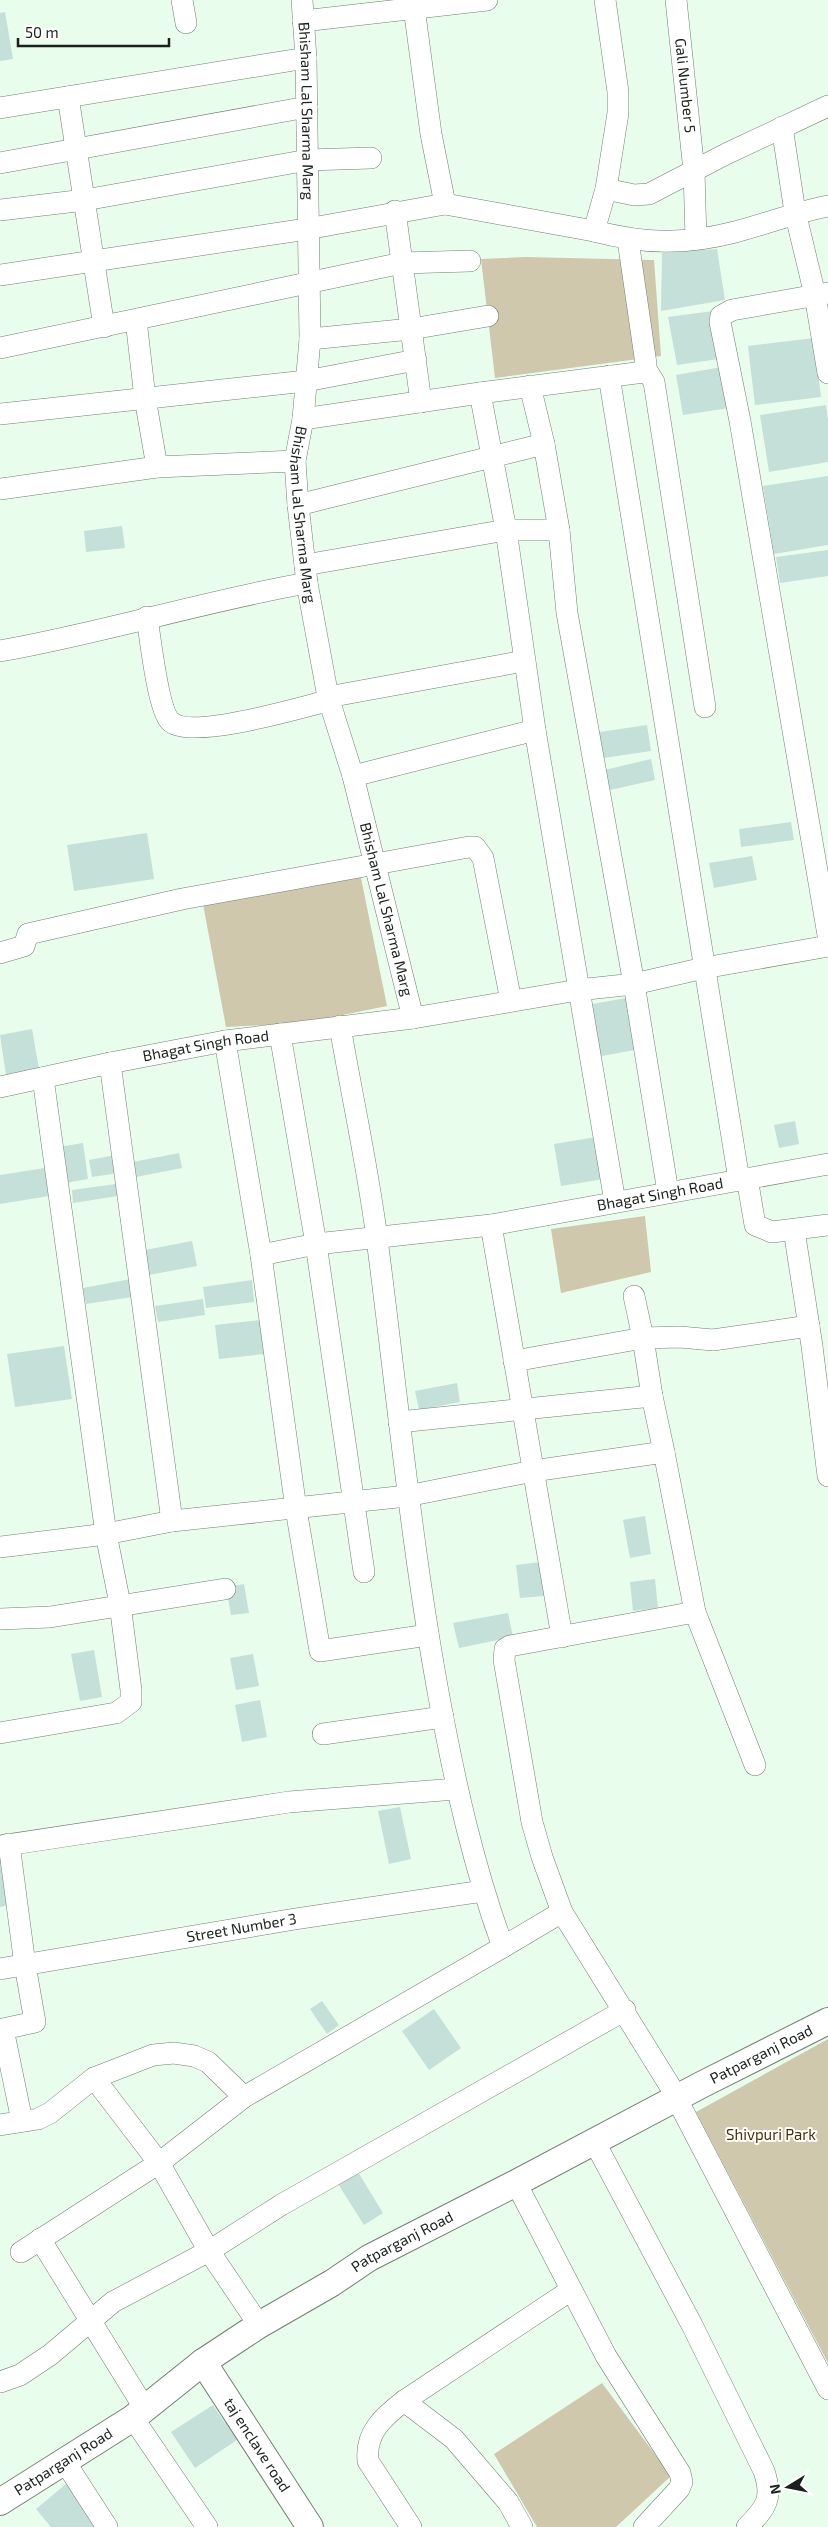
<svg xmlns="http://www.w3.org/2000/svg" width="828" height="2527" font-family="'Exo 2',sans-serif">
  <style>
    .green { fill: #cfc8ad }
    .building { fill: #c5dfd9 }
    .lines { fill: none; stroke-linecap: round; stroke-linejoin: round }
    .minor-casing { stroke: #6f8072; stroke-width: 22 }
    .tertiary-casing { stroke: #6f8072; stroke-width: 28 }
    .minor { stroke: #fff; stroke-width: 21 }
    .tertiary { stroke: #fff; stroke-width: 26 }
    .labels { text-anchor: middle; stroke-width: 4; stroke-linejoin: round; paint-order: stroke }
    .street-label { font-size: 15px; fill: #1a211c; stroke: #fff }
    .park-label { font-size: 15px; fill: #3f3300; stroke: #fff }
  </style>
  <rect width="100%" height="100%" fill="#e9fded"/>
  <path class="green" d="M525,257L654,260L661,356L495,378L481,259Z
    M360,873L387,1006L303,1023L226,1027L202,899Z
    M645,1216L651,1272L561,1293L551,1229Z
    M828,2039V2363L696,2112Z
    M602,2383L671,2476L616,2527H537L494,2454Z"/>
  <path class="building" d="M5,12L13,59L0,61V13Z
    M717,249L725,300L661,311L662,253Z
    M713,311L719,359L677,365L668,317Z
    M814,338L821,397L755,405L748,346Z
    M722,367L729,408L683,415L676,375Z
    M826,405L828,420V462L769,472L760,415Z
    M828,476V545L774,554L763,486Z
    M122,526L125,548L86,552L84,531Z
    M828,550V576L780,583L776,557Z
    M647,725L651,751L597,759L593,733Z
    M651,759L655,780L601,792L596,772Z
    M791,822L794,840L741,847L739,829Z
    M147,833L154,879L74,891L67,845Z
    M752,856L757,880L714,888L709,863Z
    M626,998L635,1050L596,1057L587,1005Z
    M32,1029L39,1069L6,1075L0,1035Z
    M795,1121L799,1144L779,1148L774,1125Z
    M596,1137L604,1179L561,1186L554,1144Z
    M83,1143L88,1179L65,1183L59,1147Z
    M179,1153L182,1168L131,1178L128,1163Z
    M116,1155L119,1173L92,1177L89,1160Z
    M45,1168L49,1196L0,1204V1175Z
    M116,1184L118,1196L73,1203L72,1190Z
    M192,1241L197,1266L149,1275L145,1250Z
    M136,1278L139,1296L86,1304L83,1288Z
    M252,1280L254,1302L206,1308L203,1287Z
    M203,1299L205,1315L158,1322L155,1306Z
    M260,1320L264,1354L219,1359L215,1325Z
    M64,1346L72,1399L15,1407L7,1354Z
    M457,1383L460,1402L419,1410L415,1391Z
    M645,1516L651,1554L630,1558L623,1520Z
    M541,1562L544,1596L520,1598L516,1565Z
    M655,1579L658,1608L633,1611L630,1582Z
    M244,1584L249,1613L231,1615L226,1587Z
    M508,1613L513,1637L459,1648L453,1623Z
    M94,1650L102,1697L80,1701L71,1654Z
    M253,1654L259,1686L236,1690L230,1658Z
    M260,1700L267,1737L242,1742L235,1705Z
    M400,1807L411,1859L389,1864L378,1811Z
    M5,1857L15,1904L0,1907V1858Z
    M322,2001L339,2025L327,2034L310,2009Z
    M434,2009L461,2048L429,2070L402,2031Z
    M358,2172L383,2213L364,2225L338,2184Z
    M213,2405L225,2423L229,2421L240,2438L195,2468L171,2432Z
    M67,2483L104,2527H51L36,2509Z"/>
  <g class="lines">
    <g class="minor-casing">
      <g id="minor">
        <path d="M182,0L186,23"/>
        <path id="s1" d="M302,0L306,58L310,339L303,419L295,461L298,505L307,583L328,697L353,776L413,1018"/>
        <path d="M413,0L431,134L445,204"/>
        <path d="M605,0L618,92V113L606,189"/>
        <path id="s2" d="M676,0L694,171L696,239"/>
        <path d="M303,21L487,0"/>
        <path d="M68,97L104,327"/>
        <path d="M0,108L306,58"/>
        <path d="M782,127L795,212L815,295L828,373"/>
        <path d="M0,163L307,107"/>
        <path d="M0,210L85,200L308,160L371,158"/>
        <path d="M395,211L421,402"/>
        <path d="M594,231C644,244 685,245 735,232C766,224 796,212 828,206"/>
        <path d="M0,275L307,229L445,204L594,231L606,189L634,195L649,194L726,154L828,106"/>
        <path d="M828,293L732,310L721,316L720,322L740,421L828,935"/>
        <path d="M136,320L145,398L157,467"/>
        <path d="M310,339L411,329L488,316"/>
        <path d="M0,348L402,263L470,261"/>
        <path d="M646,369L654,382L705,707"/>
        <path d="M609,376L739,1180"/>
        <path d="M530,386L544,444L559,530L567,613L634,984L668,1192"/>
        <path d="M480,393L506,530L535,730L615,1202"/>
        <path d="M0,414L306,381L416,360"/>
        <path d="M303,419L480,393L644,372L646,364L628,240"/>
        <path d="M0,489L157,467L295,461"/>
        <path d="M298,505L544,444"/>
        <path d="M305,565L506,530H559"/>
        <path d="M147,617C150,637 158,709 170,721C189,740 296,709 323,702L328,697L524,661"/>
        <path d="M0,651C103,633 204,601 307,583"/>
        <path d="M353,776L535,730"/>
        <path d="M0,953L24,946L28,934L182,899L469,847H475L483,858L511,1001"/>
        <path d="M340,1026C352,1097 368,1168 377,1239C397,1392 411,1545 439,1697C455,1783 473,1865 503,1947L562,1912L670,2086L828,2389"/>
        <path d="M280,1034L316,1244L364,1572"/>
        <path d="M225,1041L261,1255L296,1509L320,1651L428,1635"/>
        <path d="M110,1063L172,1521"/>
        <path id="s3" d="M0,1087L110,1063L225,1041L413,1018L578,990L634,984L704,968L828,946"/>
        <path d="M747,1178L755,1225L772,1232L828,1225"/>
        <path d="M491,1225L562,1637"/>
        <path d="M794,1230L812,1346L828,1476"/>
        <path id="s4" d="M261,1255L316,1244L491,1225L828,1164"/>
        <path d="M634,1296L643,1338L680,1337L713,1340L809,1326"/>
        <path d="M514,1361L643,1338L652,1396"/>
        <path d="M399,1422L652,1396L664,1452"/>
        <path d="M0,1547L106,1534L172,1521L407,1496L533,1471L664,1452L695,1612"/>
        <path d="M0,1619L50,1617L225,1589"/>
        <path d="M0,1733L116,1713L131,1702V1690L120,1604L106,1534L43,1078"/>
        <path d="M323,1734L443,1717"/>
        <path d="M9,1844L25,1965L35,2022L3,2029L22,2121"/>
        <path d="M0,1846L289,1802L456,1789"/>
        <path d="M562,1912L542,1857L532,1822L504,1660L505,1649L510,1646L695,1612L755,1765"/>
        <path id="s5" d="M0,1969L295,1919L483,1891"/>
        <path d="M94,2078L159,2163L209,2251L259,2325"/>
        <path d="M0,2125L38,2119L50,2113L94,2078L153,2055L174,2053L194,2056L208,2062L244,2097"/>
        <path d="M594,2141L692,2325L764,2471C773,2498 767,2507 747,2527"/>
        <path d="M516,2183L606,2356L680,2473L682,2482L679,2489L644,2527"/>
        <path d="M40,2239L145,2409"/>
        <path d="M21,2252L159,2163L244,2097L503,1947"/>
        <path d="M0,2382L20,2375L50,2355L113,2302L209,2251L281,2205L625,2010"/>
        <path d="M404,2401L454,2439L508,2502L522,2527"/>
        <path d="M133,2418L207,2527"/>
        <path d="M65,2462L107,2527"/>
        <path d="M411,2527L368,2461C365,2433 383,2417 404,2401L571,2290"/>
      </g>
    </g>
    <g class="tertiary-casing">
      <g id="tertiary">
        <path id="s6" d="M203,2362L310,2527"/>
        <path id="s7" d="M0,2502L133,2418L203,2362L259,2325L332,2283L369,2258L516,2183L701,2085L828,2021"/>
      </g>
    </g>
    <use href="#minor" class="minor"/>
    <use href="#tertiary" class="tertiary"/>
  </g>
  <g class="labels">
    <g class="street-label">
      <text dy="5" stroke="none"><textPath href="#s2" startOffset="86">Gali Number 5</textPath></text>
      <text dy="5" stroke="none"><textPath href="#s1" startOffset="111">Bhisham Lal Sharma Marg</textPath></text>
      <text dy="5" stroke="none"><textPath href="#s1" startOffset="516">Bhisham Lal Sharma Marg</textPath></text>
      <text dy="5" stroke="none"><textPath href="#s1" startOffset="921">Bhisham Lal Sharma Marg</textPath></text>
      <text dy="5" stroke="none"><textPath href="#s3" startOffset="210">Bhagat Singh Road</textPath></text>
      <text dy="5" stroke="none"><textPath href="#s4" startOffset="404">Bhagat Singh Road</textPath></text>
      <text dy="5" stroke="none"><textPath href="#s5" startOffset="245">Street Number 3</textPath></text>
      <text dy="5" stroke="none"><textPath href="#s7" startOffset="885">Patparganj Road</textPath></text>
      <text dy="5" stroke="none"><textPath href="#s7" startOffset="480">Patparganj Road</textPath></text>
      <text dy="5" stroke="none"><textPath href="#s6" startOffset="99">taj enclave road</textPath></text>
      <text dy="5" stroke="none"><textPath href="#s7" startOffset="75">Patparganj Road</textPath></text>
    </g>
    <g class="park-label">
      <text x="771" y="2140">Shivpuri Park</text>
    </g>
  </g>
  <g transform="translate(788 2487) rotate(260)" stroke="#ffffff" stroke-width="4" paint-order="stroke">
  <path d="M0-4L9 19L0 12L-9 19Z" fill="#1a211c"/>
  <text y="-8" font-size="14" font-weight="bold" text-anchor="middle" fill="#1a211c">N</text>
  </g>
  <path d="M18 38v8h151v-8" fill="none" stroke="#1a211c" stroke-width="2.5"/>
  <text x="25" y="38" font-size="15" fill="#1a211c" stroke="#ffffff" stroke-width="4" paint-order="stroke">50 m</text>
</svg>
